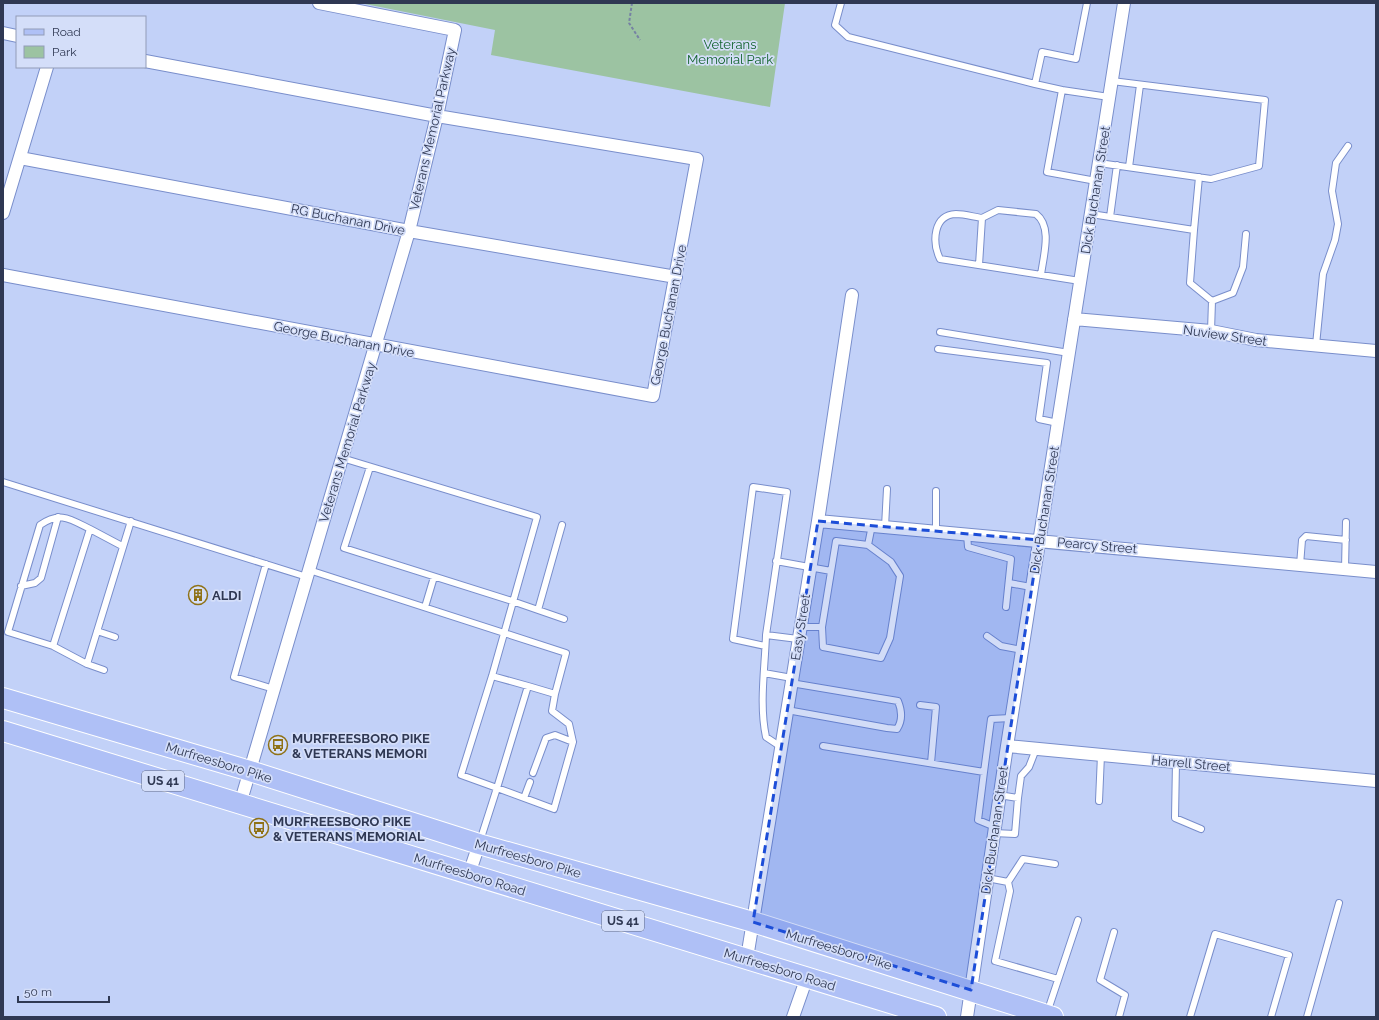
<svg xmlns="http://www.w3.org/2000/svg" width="1379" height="1020" font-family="Raleway,sans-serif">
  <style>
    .green { fill: #9cc3a2 }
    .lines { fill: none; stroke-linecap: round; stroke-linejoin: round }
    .lane-casing { stroke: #798ecb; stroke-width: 8 }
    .street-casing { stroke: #798ecb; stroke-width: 14 }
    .primary-casing { stroke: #fff; stroke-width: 22 }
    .path { stroke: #7682a3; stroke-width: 2; stroke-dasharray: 3 2; stroke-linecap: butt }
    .lane { stroke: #fff; stroke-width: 6 }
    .street { stroke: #fff; stroke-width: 12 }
    .primary { stroke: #afc0f6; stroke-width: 20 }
    .marked { fill: #1d4ed8; fill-opacity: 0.2; stroke: #1d4ed8; stroke-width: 3; stroke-dasharray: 8 5; stroke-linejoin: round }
    .labels { text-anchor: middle; stroke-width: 3.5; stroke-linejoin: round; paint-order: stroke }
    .shield { fill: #d4def9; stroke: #606a85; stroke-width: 1 }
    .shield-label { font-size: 12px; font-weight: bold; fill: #2f3853 }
    .park-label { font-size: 13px; fill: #14642e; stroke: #d4def9 }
    .street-label { font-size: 13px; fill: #2f3853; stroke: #d4def9 }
    .poi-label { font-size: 13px; font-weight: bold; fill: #2f3853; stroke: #d4def9; text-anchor: start }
  </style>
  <rect width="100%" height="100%" fill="#c2d1f8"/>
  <path class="green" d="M360,3H785L770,107L491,55L495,30Z"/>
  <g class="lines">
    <g class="lane-casing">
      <path id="lane" d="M841,3L835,25L848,37L1035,84
        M1062,90L1035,84L1042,52L1076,59L1087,3
        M1099,163L1211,179L1259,166L1265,100L1112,81
        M1129,167L1140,85
        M1096,181L1047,172L1062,90L1109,97
        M1091,214L1194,230L1190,283L1212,301L1211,331
        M1110,217L1117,165
        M982,218L998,210L1036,214C1053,227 1043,257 1041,275
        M1194,230L1199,177
        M979,265L982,218C974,217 965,214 956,214C933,215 932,242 940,259L1080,281
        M1212,301L1233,293L1243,267L1246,234
        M940,332L1069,353
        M1316,345L1323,274L1335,240L1338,224L1332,191L1336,163L1348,146
        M938,349L1047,363L1039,419L1058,423
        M342,458L537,517L492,676L461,775L497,788L528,686L492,676
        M370,467L344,548L512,601L564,619
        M3,482L307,577
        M885,527L887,489
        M936,531V491
        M967,534L968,547L1011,559L1006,607
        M868,545L891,562L900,576L890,638L881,658L823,647L822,627L836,541L868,545L872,525
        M776,561L831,571
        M266,564L234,677L274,689
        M1300,565L1302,540L1306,536L1346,540
        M1345,569L1346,522
        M309,570L566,653L555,694
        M1009,583L1031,587
        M21,586L35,583L41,578L58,517
        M425,607L434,577
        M538,610L562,525
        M800,627H822
        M97,631L115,637
        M766,635L798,639
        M987,636L1001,646L1022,650
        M53,646L8,632L40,525C60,511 70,519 90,529
        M765,646L733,639L753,487L787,492L766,635C765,668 759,704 766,737L781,747
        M87,664L53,646L90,529L122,546
        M104,670L87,664L131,521
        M764,673L792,678
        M920,705L936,707L931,763
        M787,710L887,728L897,729C903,720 902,711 898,701L791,683
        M823,746L984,772L978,820L995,827
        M1176,762L1175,818L1201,829
        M984,772L991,719L1011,718
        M533,773L546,738L555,735L573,742
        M524,798L530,782
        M1018,798L1021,776L1029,767L1036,749
        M1099,801L1101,755
        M994,833L1015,834L1018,798L999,795
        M480,841L497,788L554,809L573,742L569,724L552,711L555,694L528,686
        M987,878L1008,882L1010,891L995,961L1058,979
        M1008,882L1023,859L1055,864
        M1114,932L1100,980L1125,995L1119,1017
        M1047,1013L1078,920
        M1190,1017L1215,934L1289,955L1271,1017
        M1307,1017L1339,903"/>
    </g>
    <g class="street-casing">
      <path id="street" d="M3,33L17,36
        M20,158L409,231L676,277
        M3,213L47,67
        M3,275L653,396L697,159L437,116L145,61
        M1074,319L1211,331L1256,340L1376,351
        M818,521L1376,572
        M1007,746L1376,781
        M240,804L409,231L437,116L455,30L319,3
        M469,874L479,844
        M747,958L818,521L852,295
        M793,1017L807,977
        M967,1017L1007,746L1124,3"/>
    </g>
    <g class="primary-casing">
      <path id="primary" d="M3,698L250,771L479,844L753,922L1053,1017
        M3,731L936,1017"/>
    </g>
    <path class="path" d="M632,3L629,23L640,40"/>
    <use href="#lane" class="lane"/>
    <use href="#street" class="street"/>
    <use href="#primary" class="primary"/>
  </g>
  <path class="marked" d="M818,521L1039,540L971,990L753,922Z"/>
  <defs>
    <g id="building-ring" transform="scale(1)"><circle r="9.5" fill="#d4def9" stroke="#8f7217" stroke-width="1.5"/><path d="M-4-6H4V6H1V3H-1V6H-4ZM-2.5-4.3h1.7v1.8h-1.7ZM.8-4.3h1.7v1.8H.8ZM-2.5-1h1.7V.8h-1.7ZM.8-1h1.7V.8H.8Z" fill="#8f7217"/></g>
    <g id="bus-ring" transform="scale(1)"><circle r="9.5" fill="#d4def9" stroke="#8f7217" stroke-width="1.5"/><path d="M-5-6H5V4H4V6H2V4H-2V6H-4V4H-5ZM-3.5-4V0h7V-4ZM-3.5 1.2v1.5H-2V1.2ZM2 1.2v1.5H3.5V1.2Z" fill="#8f7217"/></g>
  </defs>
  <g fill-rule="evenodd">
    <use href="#building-ring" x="198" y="595"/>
    <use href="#bus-ring" x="278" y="745"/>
    <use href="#bus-ring" x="259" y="828"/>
  </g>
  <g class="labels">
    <g class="shield">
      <rect x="142" y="771" width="42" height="20" rx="3"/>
      <rect x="602" y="911" width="42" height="20" rx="3"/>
    </g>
    <g class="shield-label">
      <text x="163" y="785">US 41</text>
      <text x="623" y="925">US 41</text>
    </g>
    <g class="park-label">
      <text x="730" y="49">Veterans<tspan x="730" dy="15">Memorial Park</tspan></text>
    </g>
    <g class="street-label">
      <text transform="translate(432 129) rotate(-77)" y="5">Veterans Memorial Parkway</text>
      <text transform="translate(1095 190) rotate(-81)" y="5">Dick Buchanan Street</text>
      <text transform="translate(348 219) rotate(11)" y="5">RG Buchanan Drive</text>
      <text transform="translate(668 315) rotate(-79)" y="5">George Buchanan Drive</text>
      <text transform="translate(1225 335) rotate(8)" y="5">Nuview Street</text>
      <text transform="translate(344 339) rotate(11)" y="5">George Buchanan Drive</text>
      <text transform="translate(347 442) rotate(-73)" y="5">Veterans Memorial Parkway</text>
      <text transform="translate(1044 510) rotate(-81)" y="5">Dick Buchanan Street</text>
      <text transform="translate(1097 545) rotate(5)" y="5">Pearcy Street</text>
      <text transform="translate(800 627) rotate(-81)" y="5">Easy Street</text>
      <text transform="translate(219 762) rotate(17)" y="5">Murfreesboro Pike</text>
      <text transform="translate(1191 763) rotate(5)" y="5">Harrell Street</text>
      <text transform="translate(994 830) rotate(-82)" y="5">Dick Buchanan Street</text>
      <text transform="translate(528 858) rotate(16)" y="5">Murfreesboro Pike</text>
      <text transform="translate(470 874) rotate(17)" y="5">Murfreesboro Road</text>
      <text transform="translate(839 949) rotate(17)" y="5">Murfreesboro Pike</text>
      <text transform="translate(780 969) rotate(17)" y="5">Murfreesboro Road</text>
    </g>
    <g class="poi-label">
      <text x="212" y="600">ALDI</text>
      <text x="292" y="743">MURFREESBORO PIKE<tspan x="292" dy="15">&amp; VETERANS MEMORI</tspan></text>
      <text x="273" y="826">MURFREESBORO PIKE<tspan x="273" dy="15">&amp; VETERANS MEMORIAL</tspan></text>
    </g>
  </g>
  <rect width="1379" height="1020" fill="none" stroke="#2f3853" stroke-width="8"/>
  <rect x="16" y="16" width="130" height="52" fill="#d4def9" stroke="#929cb7"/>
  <rect x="24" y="29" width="20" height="6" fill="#afc0f6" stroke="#929cb7"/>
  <text x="52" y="36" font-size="12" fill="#2f3853">Road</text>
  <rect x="24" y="46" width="20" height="12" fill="#9cc3a2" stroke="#929cb7"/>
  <text x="52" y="56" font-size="12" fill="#2f3853">Park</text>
  <path d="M18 996v6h91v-6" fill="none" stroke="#2f3853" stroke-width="2"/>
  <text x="24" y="996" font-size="12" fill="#2f3853" stroke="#d4def9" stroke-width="3" paint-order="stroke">50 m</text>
</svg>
